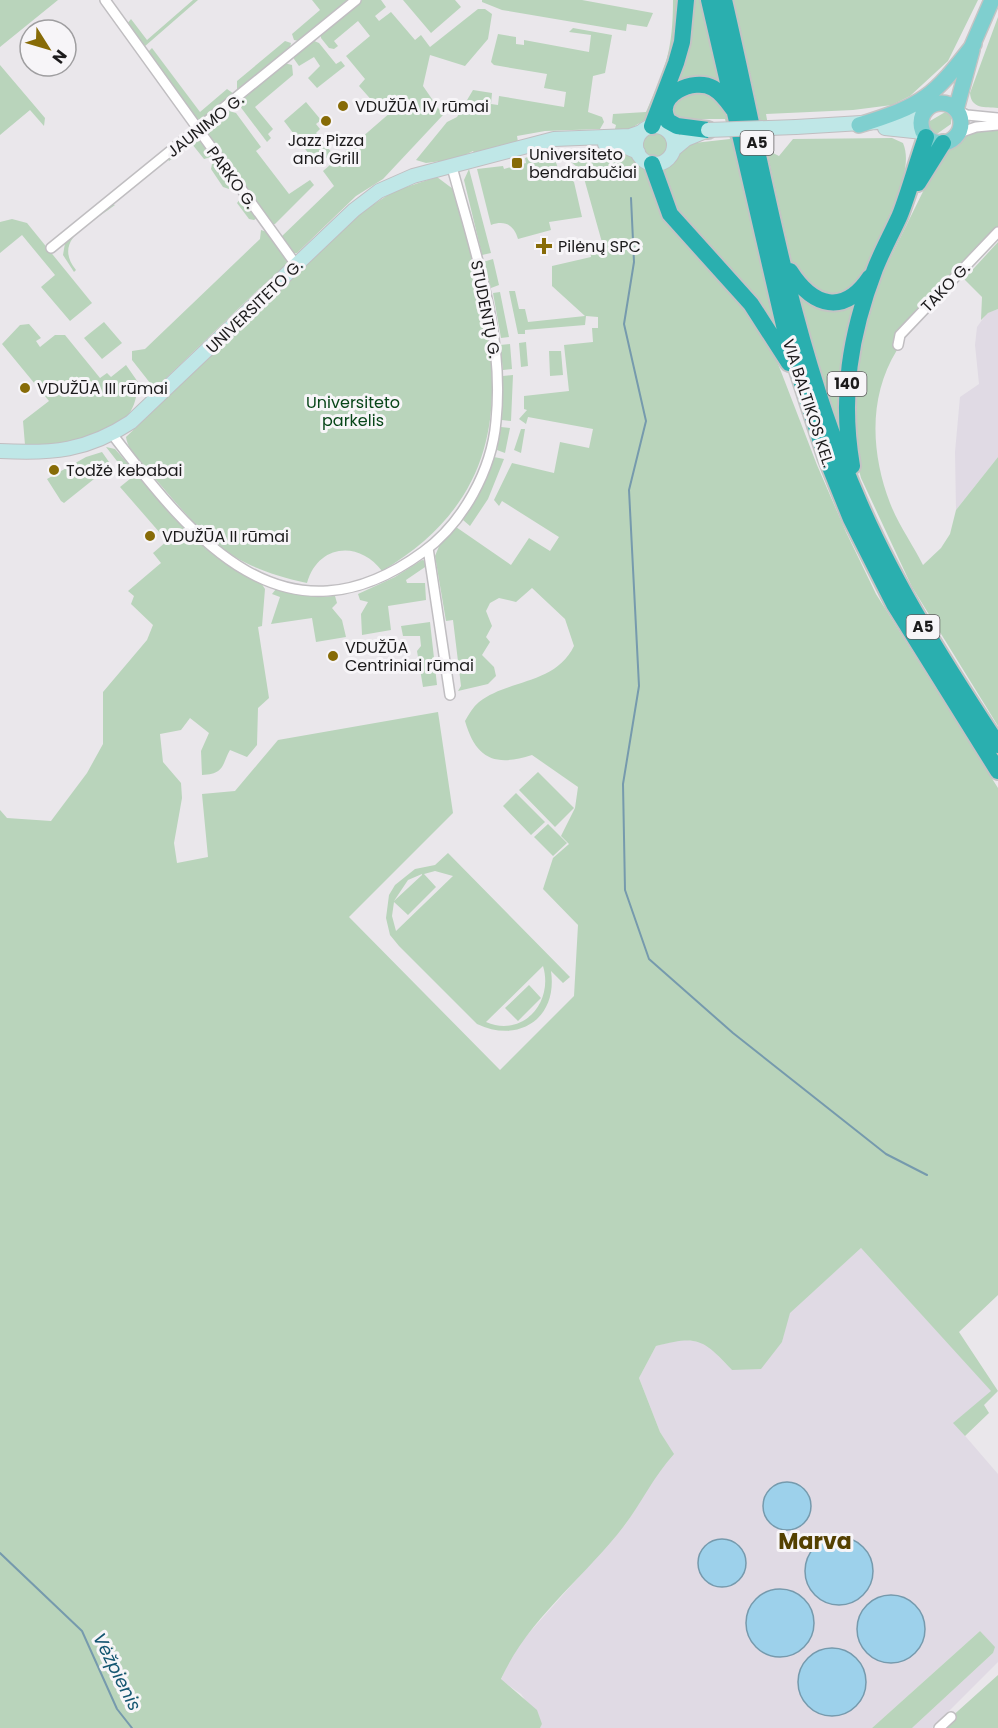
<svg xmlns="http://www.w3.org/2000/svg" width="998" height="1728" font-family="Poppins,sans-serif">
  <style>
    .built { fill: #e0dae4 }
    .green { fill: #b9d4bb; fill-rule: evenodd }
    .water { fill: #9dd1eb; stroke: #769aad; stroke-width: 1.5 }
    .lines { fill: none; stroke-linecap: round; stroke-linejoin: round }
    .stream { stroke: #769aad; stroke-width: 2 }
    .street-casing { stroke: #c0bec1; stroke-width: 12 }
    .secondary-casing { stroke: #c0bec1; stroke-width: 16 }
    .primary-casing { stroke: #c4c4c4; stroke-width: 18 }
    .highway-casing { stroke: #c4c4c4; stroke-width: 20 }
    .street { stroke: #fff; stroke-width: 9 }
    .secondary { stroke: #bfe7e7; stroke-width: 14 }
    .primary { stroke: #7fcfcf; stroke-width: 15 }
    .highway { stroke: #2aafaf; stroke-width: 16 }
    .secondary-bridge-casing { stroke: #c0bec1; stroke-width: 16; stroke-linecap: butt }
    .secondary-bridge { stroke: #bfe7e7; stroke-width: 14 }
    .poi-dot { fill: #876b07; stroke: #f7f5f8; stroke-width: 2 }
    .labels { text-anchor: middle; stroke-width: 6; stroke-linejoin: round; paint-order: stroke }
    .shield { fill: #f7f5f8; stroke: #5e5c5e; stroke-width: 1.5 }
    .shield-label { font-size: 15px; font-weight: bold; fill: #1c1b1c }
    .poi-label { font-size: 16px; fill: #1c1b1c; stroke: #f7f5f8; text-anchor: start }
    .street-label { font-size: 16px; fill: #1c1b1c; stroke: #f7f5f8 }
    .park-label { font-size: 16px; fill: #084619; stroke: #f7f5f8 }
    .water-label { font-size: 18px; font-style: italic; fill: #155671; stroke: #f7f5f8 }
    .district-label { font-size: 22px; font-weight: bold; fill: #544000; stroke: #f7f5f8 }
  </style>
  <rect width="100%" height="100%" fill="#eae7eb"/>
  <path class="built" d="M998,309V457L956,510L955,452L960,397L979,384L975,345L977,327L987,313Z
    M861,1248L992,1391L954,1423L998,1474V1662L932,1728H912L993,1653L980,1631L872,1728H540L542,1724L521,1694L501,1680L513,1651L625,1525L659,1471L673,1454L660,1432L639,1378L656,1346L681,1339L706,1343L732,1370L782,1342L789,1313Z"/>
  <path class="green" d="M0,0H58L0,47Z
    M193,0H198L144,47L127,24L131,19L147,40Z
    M312,0H347L299,41L294,40L292,34L320,10Z
    M360,0H381L386,7L375,16L379,21L391,12L415,40L421,35L430,47L478,9H485L492,14L488,39L465,66L430,55L423,86L443,115L383,179L356,196L297,253H293L280,238L334,186L323,171L391,112L380,99L375,104L359,86L365,79L346,56L370,36L358,21L334,41L338,46L334,49L329,48L321,38V33Z
    M403,0H455L461,7L431,33Z
    M482,0H582L653,13L647,27L627,24L626,31L502,10L482,2Z
    M673,0H681L674,59L646,119L630,129H615L616,125L612,123L613,114L646,112C666,68 673,49 673,0Z
    M691,0H701L722,88L668,92Z
    M733,0H978L948,61L910,96L892,105L853,110L766,114L773,153L779,156L793,139L892,138L903,143C913,166 895,200 887,222C861,293 855,370 843,444C793,300 769,148 733,0Z
    M998,17V108C985,107 971,109 970,93Z
    M573,28L612,35L605,73L593,76L588,112L602,117L604,122L600,129L545,131L517,136L518,142L476,156L473,151L465,155V158L426,163L416,160L447,122L457,117L473,90L492,93L491,104L498,105L499,96L564,107L566,92L544,88L547,74L494,65L491,62L498,34L516,37V44L524,45V40L589,52L591,35L569,32Z
    M312,40L319,43L336,64L341,61L345,66L317,88L308,78L320,66L314,57L299,66L294,59V55Z
    M285,41L291,43L290,47L239,91L237,90V81Z
    M152,48L200,112L227,89L234,94L202,121L196,119L148,52Z
    M284,63L292,65L293,75L255,107L273,129L268,134L271,138L267,142L239,105L242,100Z
    M0,65L45,118L44,126L30,110L0,135Z
    M708,89L723,105L729,119L779,338L674,211L664,168L685,144L730,139L725,119H679L669,113L678,95Z
    M306,102L321,120L316,124L320,129L316,133L332,153L318,166L284,121Z
    M229,111L236,113L261,147L256,151L289,194L310,180L314,185L275,224H272L207,135L208,129Z
    M947,111L951,117V124L934,136L930,130V121Z
    M970,130H998V226L899,332L893,347L897,350C868,397 871,453 890,503C898,524 913,545 923,565L941,548L950,534L956,510L998,457V726L912,587L861,478L854,452L852,375L876,287L941,155Z
    M641 145a14 14 0 1 1 28 0a14 14 0 1 1-28 0Z
    M192,139L203,142L211,157L204,159L192,144L169,161L168,159Z
    M576,150L623,153L632,155L652,172L661,208L747,310L770,343L817,465L846,532L876,594L998,788V1295L959,1332L998,1391L984,1405L989,1413L965,1436L953,1423L991,1391L861,1248L790,1313L782,1342L761,1369L732,1370C703,1339 698,1335 656,1346L639,1378L660,1432L674,1454C654,1476 642,1502 624,1526C585,1577 528,1619 501,1679L537,1710L542,1724L540,1728H0V810L7,818L51,821L87,773L103,744V692L147,640L153,625L131,604L134,596L128,591L161,563L153,553L167,541L120,487L136,474C173,518 206,559 261,583L265,589L262,626L258,627L269,698L258,708L257,745L247,757L230,750C222,763 226,774 202,775L201,751L209,733L190,718L181,730L160,734L163,762L181,783L182,798L174,843L177,863L208,857L202,794L235,791L278,740L438,712L453,813L349,917L500,1070L574,996L578,925L543,889L553,858L569,844L561,836L575,808L578,787L532,755C495,767 476,759 465,721C469,714 473,707 479,702C508,679 555,685 574,646L565,619L532,588L516,602L499,598L490,603L486,611L492,626L486,637L490,642L482,655L494,667L496,676L488,684L458,691L461,686L453,620L446,621L435,556L440,544L456,527L511,565L529,538L550,551L559,537L502,501L499,506L494,500L512,463L554,473L560,442L589,448L593,429L528,417L526,424L519,419L527,410L524,409V396L569,391L564,345L593,342L592,328H598V317L586,316L585,325L525,330V334H518L509,291H515L519,309H525L528,322L585,316L552,286V266L591,257L590,249L603,246L582,171L571,162V154Z
    M545,151L553,154L558,168L574,182L582,217L549,222L551,230L518,239C514,225 505,220 491,225L477,169L503,166L504,169L526,163L525,158Z
    M218,162L232,184L229,189L223,187L211,169L212,164Z
    M469,169L491,253L482,255L464,180Z
    M437,177L453,189C494,335 539,478 382,571C359,540 318,544 307,583C228,566 208,540 158,482C147,470 128,453 126,437L362,212L394,191Z
    M242,197L257,218L254,220L249,219L237,203Z
    M112,204L115,205C92,223 51,239 76,270L74,272L63,255L65,243Z
    M12,219L27,223L92,303L70,321L41,287L55,275L22,235L0,253V222Z
    M261,230L267,232L289,262L287,266L262,290L260,288L164,380L165,382L154,388L132,360V351L145,349L260,239Z
    M998,242V309L988,313L981,320L982,297L964,279Z
    M493,259L499,285L491,288L483,262Z
    M500,292L509,337L501,338L493,293Z
    M104,322L122,343L102,359L84,338Z
    M29,324L41,338L36,341L40,347L55,335H65L100,378L107,373L111,377L126,365L140,385L132,392L136,397C127,442 61,446 25,445L23,421L49,401L2,344L20,325Z
    M526,342L528,366L521,367L519,343Z
    M510,344L512,369L503,370L500,345Z
    M549,351H561L563,375L550,376Z
    M513,375L511,421L502,420L503,376Z
    M501,427L510,428L505,453L497,450Z
    M521,429H525L521,453L514,450Z
    M106,447L115,449L130,466L124,470Z
    M102,452L109,462L104,471L64,503L61,501L47,479L86,457Z
    M494,457L504,459L488,499L470,526L463,520L482,488Z
    M422,560L427,561L428,565L406,580L407,583H425L426,600L388,606L391,630L362,635L361,614L368,602L360,600L358,594L395,577Z
    M276,589L318,597L335,596L337,603L332,608L342,620L346,637L316,642L312,618L271,624L280,597L272,594Z
    M430,622L437,685L423,687L417,651L421,646L420,636H403L401,626Z
    M538,772L574,808L555,827L519,790Z
    M516,793L545,822L531,835L503,806Z
    M548,824L567,843L553,856L534,837Z
    M448,853L570,977L563,983L551,971C558,1018 519,1044 477,1024L399,946L390,935L386,918L389,895L395,885L415,869L435,865ZM435,871L453,876L396,931L392,916L394,902L408,915L436,887L424,874ZM422,874V875L394,901L408,880ZM543,966C554,1002 523,1038 486,1022Z
    M529,985L541,998L518,1021L505,1008Z
    M980,1631L995,1647L993,1653L912,1728H872Z
    M998,1675V1728H939Z"/>
  <path class="water" d="M763 1506a24 24 0 1 1 48 0a24 24 0 1 1-48 0Z
    M805 1571a34 34 0 1 1 68 0a34 34 0 1 1-68 0Z
    M698 1563a24 24 0 1 1 48 0a24 24 0 1 1-48 0Z
    M746 1623a34 34 0 1 1 68 0a34 34 0 1 1-68 0Z
    M857 1629a34 34 0 1 1 68 0a34 34 0 1 1-68 0Z
    M798 1682a34 34 0 1 1 68 0a34 34 0 1 1-68 0Z"/>
  <g class="lines">
    <path class="stream" d="M631,198L634,262L624,324L646,421L629,490L639,686L623,784L625,890L649,959L733,1033L886,1154L927,1175
      M0,1553L82,1631L117,1709L132,1728"/>
    <g class="street-casing">
      <path id="street" d="M105,0L297,266
        M956,110L967,115L998,118
        M959,133L976,127L998,125
        M51,248L356,0
        M898,345L900,335L998,232
        M112,434C193,540 285,653 423,552C463,523 492,470 496,421C505,334 474,249 452,167
        M428,548L450,695
        M939,1728L951,1717"/>
    </g>
    <g class="secondary-casing">
      <path id="secondary" d="M636 145a19 19 0 1 1 38 0a19 19 0 1 1-38 0Z
        M796,127L910,120L923,114
        M885,128L923,132
        M605,144L624,146L638,152
        M674,149L686,139L708,130
        M0,451C52,454 87,451 131,422L354,210L379,191L413,176L554,139L630,136L641,132"/>
    </g>
    <g class="primary-casing">
      <path id="primary" d="M969,53L992,0
        M921 123a20 20 0 1 1 40 0a20 20 0 1 1-40 0Z
        M956,110L972,50
        M859,125C924,105 933,97 974,44"/>
    </g>
    <g class="highway-casing">
      <path id="highway" d="M709,0L786,334L826,457L851,519L894,604L998,771
        M724,0C763,167 790,345 859,502C896,588 947,667 998,745
        M652,126L676,63L682,42L686,0
        M708,130L677,126L668,121C653,95 694,77 713,88C722,93 728,102 733,109
        M652,164L670,214L751,304L789,363
        M918,183L943,143
        M790,271C813,307 844,316 870,277
        M852,466C840,397 850,334 875,269C882,251 892,233 900,215C910,189 917,162 926,137"/>
    </g>
    <use href="#street" class="street"/>
    <use href="#secondary" class="secondary"/>
    <use href="#primary" class="primary"/>
    <use href="#highway" class="highway"/>
    <g class="secondary-bridge-casing">
      <path id="secondary-bridge" d="M708,130L796,127"/>
    </g>
    <use href="#secondary-bridge" class="secondary-bridge"/>
  </g>
  <g class="poi-dot">
    <circle cx="343" cy="106" r="6"/>
    <circle cx="326" cy="121" r="6"/>
    <rect x="511" y="157" width="12" height="12" rx="3"/>
    <path d="M541 237h6v6h6v6h-6v6h-6v-6h-6v-6h6z"/>
    <circle cx="25" cy="388" r="6"/>
    <circle cx="54" cy="470" r="6"/>
    <circle cx="150" cy="536" r="6"/>
    <circle cx="333" cy="656" r="6"/>
  </g>
  <g class="labels">
    <g class="shield">
      <rect x="740.5" y="131" width="33" height="24" rx="4.5"/>
      <rect x="827.5" y="372" width="39" height="24" rx="4.5"/>
      <rect x="906.5" y="615" width="33" height="24" rx="4.5"/>
    </g>
    <g class="shield-label">
      <text x="757" y="148">A5</text>
      <text x="847" y="389">140</text>
      <text x="923" y="632">A5</text>
    </g>
    <g class="poi-label">
      <text x="355" y="112">VDUŽŪA IV rūmai</text>
      <text x="326" y="146" text-anchor="middle">Jazz Pizza<tspan x="326" dy="18">and Grill</tspan></text>
      <text x="529" y="160">Universiteto<tspan x="529" dy="18">bendrabučiai</tspan></text>
      <text x="558" y="252">Pilėnų SPC</text>
      <text x="37" y="394">VDUŽŪA III rūmai</text>
      <text x="66" y="476">Todžė kebabai</text>
      <text x="162" y="542">VDUŽŪA II rūmai</text>
      <text x="345" y="653">VDUŽŪA<tspan x="345" dy="18">Centriniai rūmai</tspan></text>
    </g>
    <g class="street-label">
      <text transform="translate(205 125) rotate(-38)" y="6">JAUNIMO G.</text>
      <text transform="translate(232 177) rotate(54)" y="6">PARKO G.</text>
      <text transform="translate(945 287) rotate(-46)" y="6">TAKO G.</text>
      <text transform="translate(254 306) rotate(-44)" y="6">UNIVERSITETO G.</text>
      <text transform="translate(486 309) rotate(79)" y="6">STUDENTŲ G.</text>
      <text transform="translate(809 403) rotate(72)" y="6">VIA BALTIKOS KEL.</text>
    </g>
    <g class="park-label">
      <text x="353" y="408">Universiteto<tspan x="353" dy="18">parkelis</tspan></text>
    </g>
    <g class="water-label">
      <text transform="translate(117 1672) rotate(63)" y="6">Vėžpienis</text>
    </g>
    <g class="district-label">
      <text x="815" y="1549">Marva</text>
    </g>
  </g>
  <g transform="translate(48 48) rotate(127)"><circle r="28" fill="#f7f5f8" stroke="#9f9ea0" stroke-width="1.5"/>
  <path d="M0-4.5L10 22L0 15L-10 22Z" fill="#876b07"/>
  <text y="-9" font-size="16" font-weight="bold" text-anchor="middle" fill="#1c1b1c">N</text>
  </g>
</svg>
